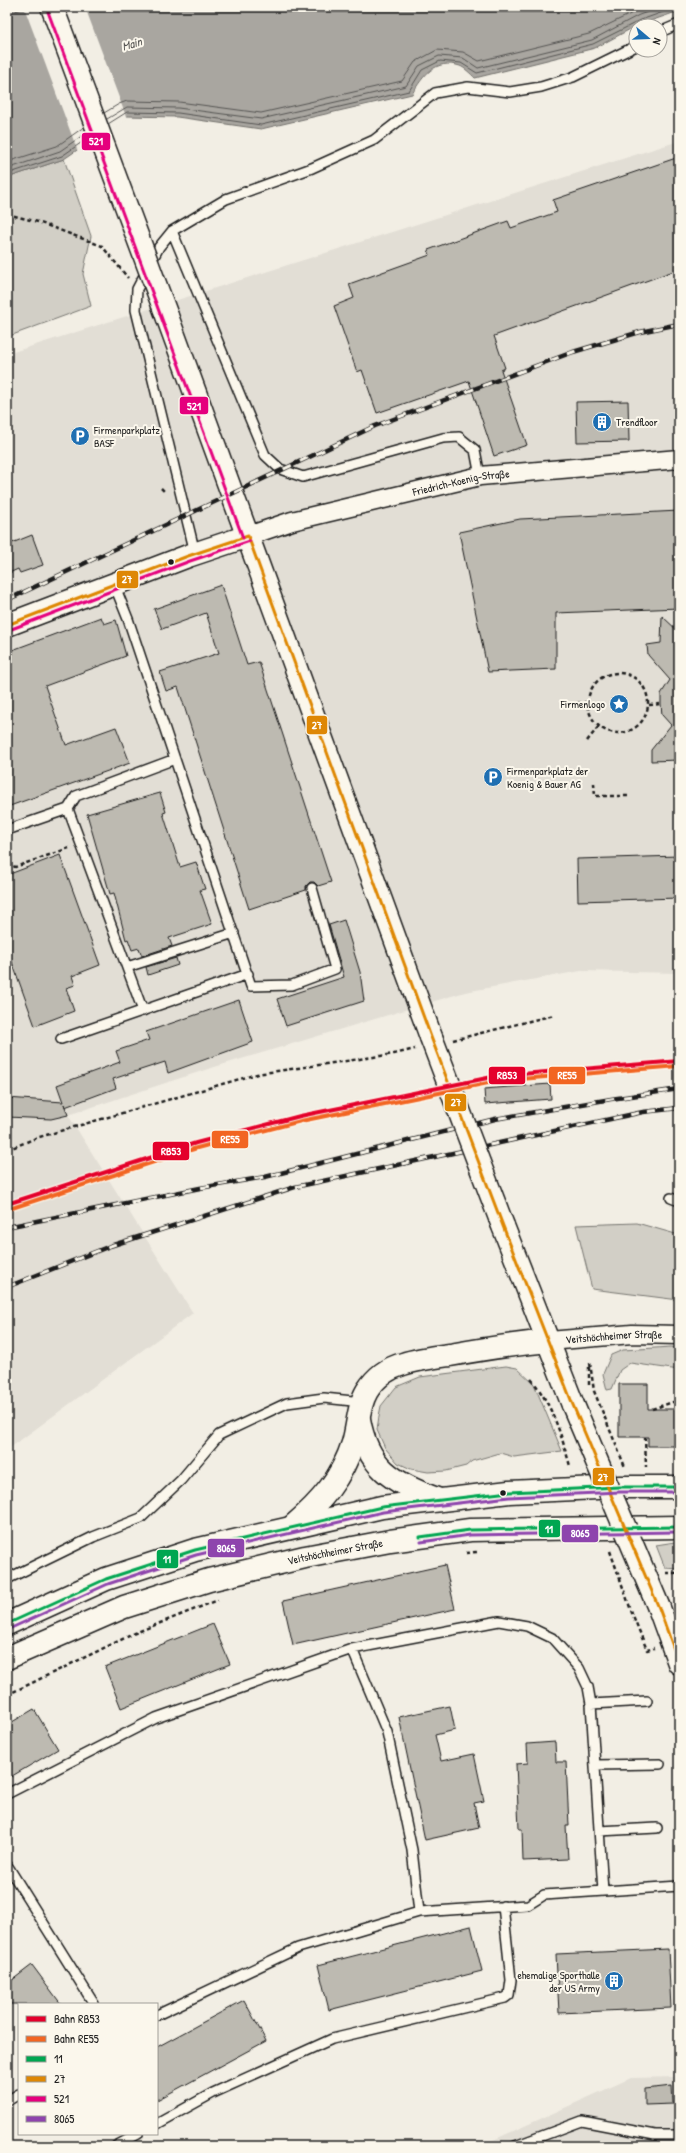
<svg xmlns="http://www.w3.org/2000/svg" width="686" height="2153" font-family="'Patrick Hand',sans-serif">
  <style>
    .built { fill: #e2ded5 }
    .green { fill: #d2cfc6; stroke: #777671 }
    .water { fill: #a9a6a0; stroke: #716f6b }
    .pier { fill: #f2eee4 }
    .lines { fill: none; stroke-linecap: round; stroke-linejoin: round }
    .shore { stroke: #545351; stroke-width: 1 }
    .ferry { stroke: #545351; stroke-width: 1; stroke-dasharray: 5 4; stroke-linecap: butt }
    .building { fill: #bdbab1; stroke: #1c1c1c }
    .lane-casing { stroke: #1c1c1c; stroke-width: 12 }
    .street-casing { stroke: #1c1c1c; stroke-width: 21 }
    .secondary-casing { stroke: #1c1c1c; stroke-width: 25 }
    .highway-casing { stroke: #1c1c1c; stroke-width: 25 }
    .path { stroke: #1c1c1c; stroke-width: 2.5; stroke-dasharray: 4 3; stroke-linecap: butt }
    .lane { stroke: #fbf7ec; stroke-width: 9 }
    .street { stroke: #fbf7ec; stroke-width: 18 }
    .secondary { stroke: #fbf7ec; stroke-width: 22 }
    .highway { stroke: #fbf7ec; stroke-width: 22 }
    .rail-casing { stroke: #1c1c1c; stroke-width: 4.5 }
    .rail { stroke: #fbf7ec; stroke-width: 3; stroke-dasharray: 9; stroke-linecap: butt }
    .secondary-bridge-casing { stroke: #1c1c1c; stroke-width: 25; stroke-linecap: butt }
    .secondary-bridge { stroke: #fbf7ec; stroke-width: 22 }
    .bus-1-casing { stroke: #fbf7ec; stroke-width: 6 }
    .bus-2-casing { stroke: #fbf7ec; stroke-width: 6 }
    .bus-3-casing { stroke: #fbf7ec; stroke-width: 6 }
    .bus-4-casing { stroke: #fbf7ec; stroke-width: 6 }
    .bus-1 { stroke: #00a651; stroke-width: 3 }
    .bus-2 { stroke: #de8704; stroke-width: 3 }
    .bus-3 { stroke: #e5007d; stroke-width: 3 }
    .bus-4 { stroke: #8e44ad; stroke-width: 3 }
    .rail-1-casing { stroke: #fbf7ec; stroke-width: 7 }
    .rail-2-casing { stroke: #fbf7ec; stroke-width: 7 }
    .rail-1 { stroke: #e4002b; stroke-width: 4 }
    .rail-2 { stroke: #f26522; stroke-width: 4 }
    .bus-dot { fill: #1c1c1c; stroke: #fbf7ec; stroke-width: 1.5 }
    .labels { text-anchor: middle; stroke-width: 4; stroke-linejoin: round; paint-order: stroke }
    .poi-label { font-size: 11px; fill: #1c1c1c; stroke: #fbf7ec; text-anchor: start }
    .street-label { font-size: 11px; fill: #1c1c1c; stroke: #fbf7ec }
    .water-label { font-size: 12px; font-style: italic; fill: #545351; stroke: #fbf7ec }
    .line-badge { stroke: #fbf7ec; stroke-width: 1.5 }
    .badge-label { font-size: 11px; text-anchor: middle; font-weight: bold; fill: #fff }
  </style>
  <rect width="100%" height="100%" fill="#f2eee4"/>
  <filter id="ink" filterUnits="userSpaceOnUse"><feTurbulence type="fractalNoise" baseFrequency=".025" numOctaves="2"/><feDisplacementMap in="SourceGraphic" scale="8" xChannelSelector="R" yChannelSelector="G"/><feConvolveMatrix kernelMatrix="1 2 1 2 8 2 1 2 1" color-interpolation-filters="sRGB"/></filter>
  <g filter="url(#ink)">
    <path class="built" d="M679,141V973L581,971L465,992L208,1069L68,1115L193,1313L7,1450V354Z
      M679,2077V2146H480L631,2078Z"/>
    <path class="green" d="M64,159L91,236L83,274L91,306L7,337V178Z
      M637,1223L679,1235V1300L592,1289L576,1225Z
      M671,1347L679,1348V1370L630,1363L620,1370L612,1389L607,1390L603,1374L611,1355L623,1350Z
      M506,1366L517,1368L534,1384L562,1451L514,1457L500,1453L472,1461L466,1466L446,1471L428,1472L411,1469L398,1463L385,1448L377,1430L379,1416L381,1406L396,1387L420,1377Z
      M675,1542L679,1543V1569L665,1568L656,1545Z"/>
    <path class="water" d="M7,7H679V11L636,26L595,48L475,78C471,74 465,68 460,66C435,58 423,76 412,94L261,129L177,117L127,116L64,159L7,178Z"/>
    <path class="pier" d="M24,7H85L127,119L78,152Z"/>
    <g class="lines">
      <path class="shore" d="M104,113L119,104L127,101L179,102L261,113L402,81L415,62L437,50L463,52L479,61L589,34L645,7
        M107,119L127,107L178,108L261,119L406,86L419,66L439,56L463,58L478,68L592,40L639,15L662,7
        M108,124L127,112L178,113L261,125L409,91L422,70L440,61L461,63L477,73L593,44L641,20L677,7
        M7,162L57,146L84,127
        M7,169L60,151L86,133
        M7,174L62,156L88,138"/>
      <path class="ferry" d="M7,13L29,7"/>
    </g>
    <path class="building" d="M679,157V269L494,336L505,368L501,370L527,445L494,456L469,381L377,413L362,370L357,372L334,306L354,298L349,284L430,255L428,250L508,221L511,228L557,212L553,200Z
      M628,401L629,441L577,442L576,402Z
      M679,511V608L556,613V669L488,672L459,532L520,519Z
      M32,535L43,565L20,573L18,569L7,574V545Z
      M221,585L247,665L259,662L331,882L318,886L314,882H310L306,886V890L249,909L178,687L166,691L160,672L219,653L206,613L162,629L154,609Z
      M662,616L679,632V760L651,761V750L671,725L662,715L661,704V694L670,680L648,655L647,645L661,643Z
      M101,617L104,624L116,620L126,656L45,686L66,745L116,727L130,763L7,807V652Z
      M160,793L166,812L163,813L180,867L196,862L205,889L200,890L212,924L169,938L172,946L142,956L139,948L132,950L128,939L126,940L114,893L110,894L87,814Z
      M60,855L100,965L72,976L75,985L66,988L74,1011L35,1026L7,948V875Z
      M679,856V898L578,901L577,859Z
      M344,920L360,972L364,1001L286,1026L277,999L344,977L329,925Z
      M176,958L178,965L148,975L146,967Z
      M239,1000L253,1042L168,1073L165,1062L113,1079L116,1088L65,1107L64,1104L68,1115L51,1119L7,1117V1098L63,1102L57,1085L120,1062L116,1051L149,1040L146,1032Z
      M550,1084L551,1099L485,1104L484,1089Z
      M619,1384H648V1409H677V1446H648V1437H619Z
      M445,1565L455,1609L293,1645L283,1601Z
      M213,1624L230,1664L121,1708L105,1667Z
      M450,1706L455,1730L435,1735L441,1761L474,1754L484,1801L474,1803L479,1828L425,1840L399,1717Z
      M34,1709L58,1749L7,1779V1725Z
      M555,1742L556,1762H566L569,1826H566L568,1859L523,1861L522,1829H519L516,1764L528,1763L527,1744Z
      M471,1926L482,1971L329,2010L318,1965Z
      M668,1949L671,2008L559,2013L556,1954Z
      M32,1965L61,2004H7V1984Z
      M244,2000L266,2041L157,2100V2047Z
      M672,2086L673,2104L645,2105V2089Z"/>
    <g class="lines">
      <g class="lane-casing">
        <path id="lane" d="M660,32L679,24
          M172,231L265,455L280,469L303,477L443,438L459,437L475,450L480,476
          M195,553L136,310L137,289L159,247L172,231L226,199L312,168L374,140L435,93L468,87L510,92L541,87L573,77L636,46
          M114,584L128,619L251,986L292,985L335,969L312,888
          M68,809L143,1011
          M7,830L68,809L76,796L175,759
          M127,967L234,933
          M61,1039L248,974
          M671,1198L679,1201
          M7,1579L93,1537L141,1518L181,1480L219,1435L287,1403L324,1398L362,1402
          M352,1649L387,1732L412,1850L419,1912
          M591,1704L647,1701
          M595,1765L660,1764
          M7,1794L156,1718L352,1649L499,1621L527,1626L552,1638L579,1668L588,1687L591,1704L603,1891
          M599,1831L657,1828
          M7,1865L94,2004
          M157,2015L298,1948L419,1912L528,1905L544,1895L679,1886
          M7,2101L19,2094
          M157,2124L213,2093L332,2039L505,1998L509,1995L511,1980L503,1906
          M116,2146L138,2134
          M515,2146L582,2121L655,2135H679"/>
      </g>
      <g class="street-casing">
        <g id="street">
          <path id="s1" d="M248,536L292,521L480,476L679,459"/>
          <path id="s2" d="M549,1341L632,1334L679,1335"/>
        </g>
      </g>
      <g class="secondary-casing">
        <path id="secondary" d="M167,316L431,1037
          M7,625L188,556L248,536
          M503,1226L573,1405
          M659,1608L679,1663"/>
      </g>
      <g class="highway-casing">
        <g id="highway">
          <path d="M359,1419C367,1467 393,1483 437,1499"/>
          <path d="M294,1525C321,1502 342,1478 353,1443C358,1426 358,1406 367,1391C375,1378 388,1368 403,1364C418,1359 435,1357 450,1355C483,1349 516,1344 549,1341"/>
          <path d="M7,1624L106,1579L195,1550L382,1507L509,1492L620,1487H679"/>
          <path id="s3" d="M7,1658L124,1607L209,1580L305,1557L390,1541L470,1530L679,1527"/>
        </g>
      </g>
      <path class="path" d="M7,214L38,222L102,246L128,278
        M161,488L165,492
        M588 703a30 30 0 1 1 60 0a30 30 0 1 1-60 0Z
        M577,703L588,702
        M649,705L661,704
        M587,741L599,726
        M594,783L595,796H630
        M7,863L15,867L69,848
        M453,1040L554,1015
        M7,1150L36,1138L257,1074L394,1054L415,1049
        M590,1363L594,1391L625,1467
        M589,1367V1388
        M531,1379C552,1404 561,1434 570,1466
        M652,1409L679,1400
        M645,1437L646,1467
        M610,1551L632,1613L647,1650L654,1648
        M466,1553L477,1552
        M666,1573H679
        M7,1695L135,1633L218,1600"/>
      <use href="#lane" class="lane"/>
      <use href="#street" class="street"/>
      <use href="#secondary" class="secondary"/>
      <use href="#highway" class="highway"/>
      <g class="rail-casing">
        <path id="rail" d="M7,600L375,426L573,352L640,332L679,324
          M7,1227L200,1188L265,1177L495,1119L611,1099L679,1089
          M7,1287L110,1246L295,1187L643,1112L679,1108"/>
      </g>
      <use href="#rail" class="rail"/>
      <g class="secondary-bridge-casing">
        <path id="secondary-bridge" d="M52,7L167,316
          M431,1037L503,1226
          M573,1405L659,1608"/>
      </g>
      <use href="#secondary-bridge" class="secondary-bridge"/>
      <g class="bus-1-casing">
        <path id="bus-1" d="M420,1537L470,1530L679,1527
          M7,1624L106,1579L195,1550L382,1507L509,1492L620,1487H679"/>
      </g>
      <g class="bus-2-casing">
        <path id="bus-2" d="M248,536L431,1037L503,1226L573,1405L659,1608L679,1663
          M7,625L188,556L248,536"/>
      </g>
      <g class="bus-3-casing">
        <path id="bus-3" d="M47,9L243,538
          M9,630L190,561L250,541"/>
      </g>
      <g class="bus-4-casing">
        <path id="bus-4" d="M421,1542L470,1535L679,1532
          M9,1629L108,1584L196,1555L383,1512L509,1497L620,1492H679"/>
      </g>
      <use href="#bus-1" class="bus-1"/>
      <use href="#bus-2" class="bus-2"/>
      <use href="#bus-3" class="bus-3"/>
      <use href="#bus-4" class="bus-4"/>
      <g class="rail-1-casing">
        <path id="rail-1" d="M7,1204L196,1143L300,1116L497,1076L679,1061"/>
      </g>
      <g class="rail-2-casing">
        <path id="rail-2" d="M9,1209L197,1148L301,1121L498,1081L679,1066"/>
      </g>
      <use href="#rail-1" class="rail-1"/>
      <use href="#rail-2" class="rail-2"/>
    </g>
  </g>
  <defs>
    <g id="building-disc" transform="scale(1)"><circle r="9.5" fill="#1f6fb2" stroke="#fbf7ec"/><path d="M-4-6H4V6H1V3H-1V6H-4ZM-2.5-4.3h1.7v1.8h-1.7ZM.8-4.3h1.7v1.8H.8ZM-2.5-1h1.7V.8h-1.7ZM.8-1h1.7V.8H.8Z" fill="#fff"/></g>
    <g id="parking-disc" transform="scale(1)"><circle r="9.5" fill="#1f6fb2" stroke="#fbf7ec"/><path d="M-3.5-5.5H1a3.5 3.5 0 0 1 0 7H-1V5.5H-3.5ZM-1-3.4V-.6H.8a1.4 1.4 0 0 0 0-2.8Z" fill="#fff"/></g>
    <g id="sight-disc" transform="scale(1)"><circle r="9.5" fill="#1f6fb2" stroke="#fbf7ec"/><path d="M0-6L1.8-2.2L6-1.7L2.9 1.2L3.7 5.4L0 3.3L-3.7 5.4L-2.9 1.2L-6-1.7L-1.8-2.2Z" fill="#fff"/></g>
  </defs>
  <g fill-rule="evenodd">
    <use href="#building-disc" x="602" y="422"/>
    <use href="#parking-disc" x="80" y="436"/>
    <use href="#sight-disc" x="619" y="704"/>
    <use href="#parking-disc" x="493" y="777"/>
    <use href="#building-disc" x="614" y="1981"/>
  </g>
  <g class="bus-dot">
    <circle cx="171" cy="562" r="3.5"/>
    <circle cx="503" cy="1493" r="3.5"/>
  </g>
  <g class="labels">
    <g class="poi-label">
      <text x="616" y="426">Trendfloor</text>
      <text x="94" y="434">Firmenparkplatz<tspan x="94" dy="13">BASF</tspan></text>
      <text x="605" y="708" text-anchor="end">Firmenlogo</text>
      <text x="507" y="775">Firmenparkplatz der<tspan x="507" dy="13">Koenig &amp; Bauer AG</tspan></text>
      <text x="600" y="1979" text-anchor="end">ehemalige Sporthalle<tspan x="600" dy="13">der US Army</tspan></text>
    </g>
    <g class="street-label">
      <text dy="4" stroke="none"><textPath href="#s1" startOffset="220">Friedrich-Koenig-Straße</textPath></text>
      <text dy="4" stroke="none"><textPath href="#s2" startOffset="65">Veitshöchheimer Straße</textPath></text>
      <text dy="4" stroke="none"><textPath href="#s3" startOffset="346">Veitshöchheimer Straße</textPath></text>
    </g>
    <g class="water-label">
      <text transform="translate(132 44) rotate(-17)" y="4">Main</text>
    </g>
  </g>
  <g class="line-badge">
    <rect x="81" y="132" width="30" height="19" rx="4" fill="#e5007d"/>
    <rect x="179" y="396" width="30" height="19" rx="4" fill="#e5007d"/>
    <rect x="116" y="570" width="23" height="19" rx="4" fill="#de8704"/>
    <rect x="306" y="715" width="22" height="20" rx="4" fill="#de8704"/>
    <rect x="488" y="1066" width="38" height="19" rx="4" fill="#e4002b"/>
    <rect x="548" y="1066" width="38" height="19" rx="4" fill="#f26522"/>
    <rect x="444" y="1093" width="23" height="19" rx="4" fill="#de8704"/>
    <rect x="211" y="1130" width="38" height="19" rx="4" fill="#f26522"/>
    <rect x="152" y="1141" width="38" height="20" rx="4" fill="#e4002b"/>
    <rect x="592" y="1467" width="23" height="19" rx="4" fill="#de8704"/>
    <rect x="538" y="1519" width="23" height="19" rx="4" fill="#00a651"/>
    <rect x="561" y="1524" width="38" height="19" rx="4" fill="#8e44ad"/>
    <rect x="207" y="1538" width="38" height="20" rx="4" fill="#8e44ad"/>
    <rect x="156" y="1549" width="23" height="20" rx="4" fill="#00a651"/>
  </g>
  <g class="badge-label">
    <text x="96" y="145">521</text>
    <text x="194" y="410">521</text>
    <text x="127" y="583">27</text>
    <text x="317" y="729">27</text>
    <text x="507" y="1079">RB53</text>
    <text x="567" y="1079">RE55</text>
    <text x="456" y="1106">27</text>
    <text x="230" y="1143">RE55</text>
    <text x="171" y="1155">RB53</text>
    <text x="603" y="1481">27</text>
    <text x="549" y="1533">11</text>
    <text x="580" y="1537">8065</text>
    <text x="226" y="1552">8065</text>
    <text x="167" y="1563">11</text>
  </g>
  <rect width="686" height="2153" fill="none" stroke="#fbf7ec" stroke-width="24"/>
  <rect x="12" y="12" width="662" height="2129" fill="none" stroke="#1c1c1c" stroke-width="1.5" filter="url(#ink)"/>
  <rect x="18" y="2003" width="140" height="132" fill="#fbf7ec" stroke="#a29f99"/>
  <rect x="26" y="2016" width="20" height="6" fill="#e4002b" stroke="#a29f99"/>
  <text x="54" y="2023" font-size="12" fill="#1c1c1c">Bahn RB53</text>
  <rect x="26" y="2036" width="20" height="6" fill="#f26522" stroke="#a29f99"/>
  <text x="54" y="2043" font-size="12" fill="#1c1c1c">Bahn RE55</text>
  <rect x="26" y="2056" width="20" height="6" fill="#00a651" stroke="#a29f99"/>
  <text x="54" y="2063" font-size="12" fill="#1c1c1c">11</text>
  <rect x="26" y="2076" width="20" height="6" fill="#de8704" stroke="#a29f99"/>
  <text x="54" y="2083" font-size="12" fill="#1c1c1c">27</text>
  <rect x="26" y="2096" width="20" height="6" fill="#e5007d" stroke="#a29f99"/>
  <text x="54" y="2103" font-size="12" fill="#1c1c1c">521</text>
  <rect x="26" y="2116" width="20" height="6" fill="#8e44ad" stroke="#a29f99"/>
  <text x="54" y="2123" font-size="12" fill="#1c1c1c">8065</text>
  <g transform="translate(648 38) rotate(109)"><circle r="19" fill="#fbf7ec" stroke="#a29f99"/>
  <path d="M0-3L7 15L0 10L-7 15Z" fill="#1f6fb2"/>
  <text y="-6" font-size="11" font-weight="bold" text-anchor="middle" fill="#1c1c1c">N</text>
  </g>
</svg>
